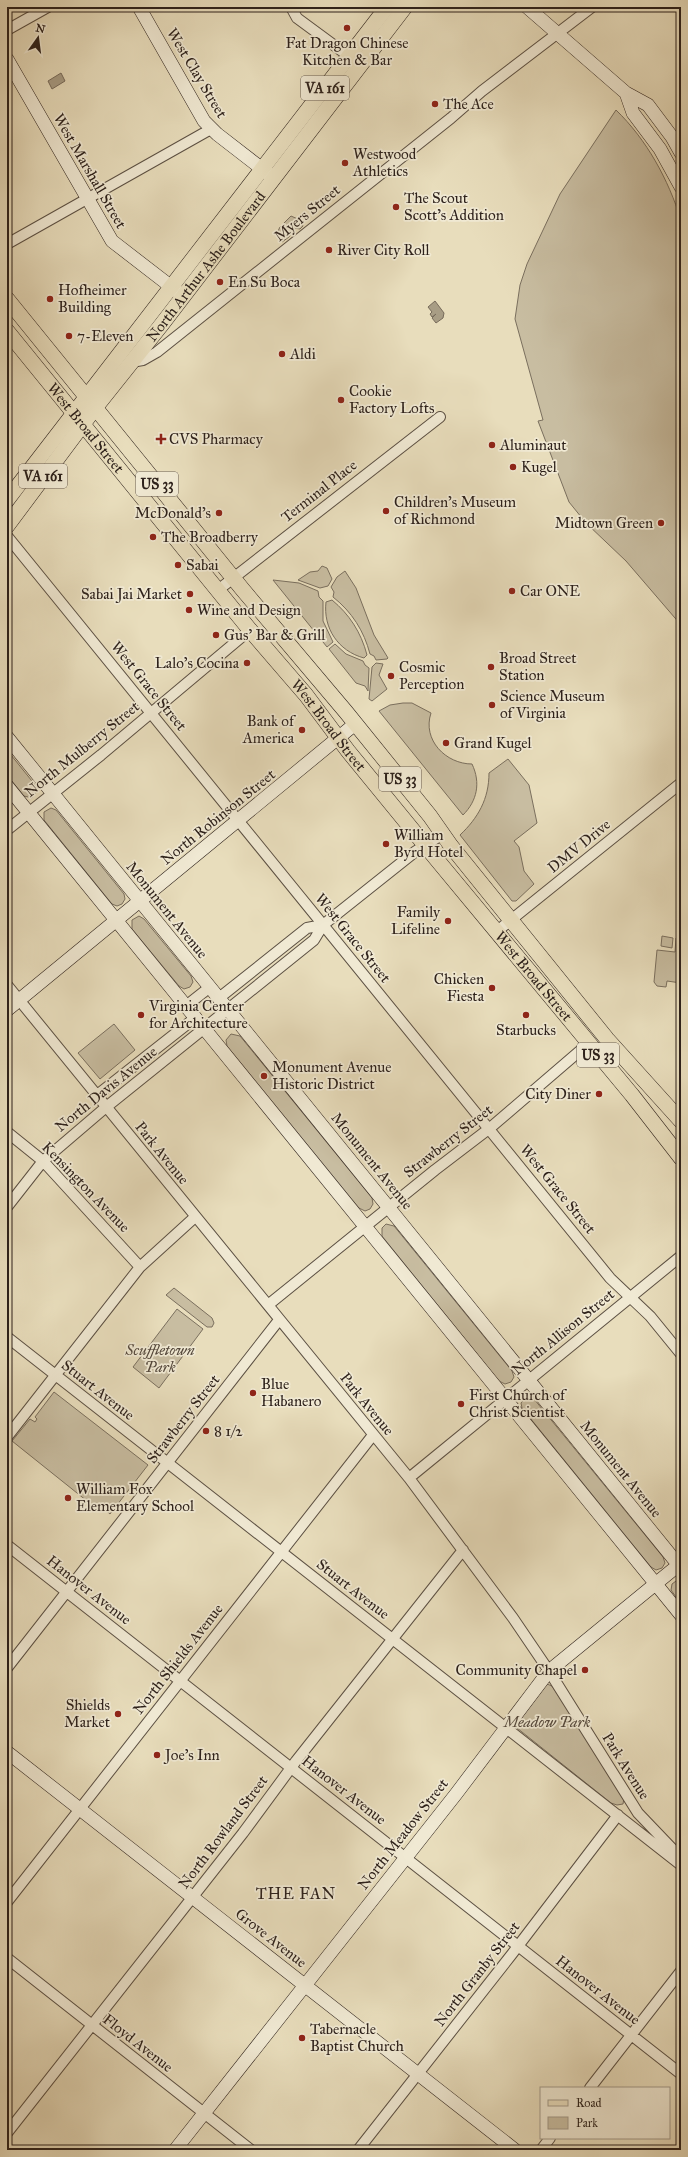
<svg xmlns="http://www.w3.org/2000/svg" width="688" height="2157" font-family="'IM FELL Great Primer',serif">
  <style>
    .green { fill: #c8bda1; stroke: #7a6f5e }
    .water { fill: #a89d85; stroke: #776b5b }
    .lines { fill: none; stroke-linecap: round; stroke-linejoin: round }
    .street-casing { stroke: #5c5043; stroke-width: 12 }
    .secondary-casing { stroke: #2d211b; stroke-width: 14 }
    .primary-casing { stroke: #2d211b; stroke-width: 16 }
    .street { stroke: #f0e9d3; stroke-width: 10 }
    .secondary { stroke: #f0e9d3; stroke-width: 13 }
    .primary { stroke: #e8ddbc; stroke-width: 15 }
    .poi-dot { fill: #8f2418; stroke: #f0e9d3; stroke-width: 1.5 }
    .labels { text-anchor: middle; stroke-width: 3.5; stroke-linejoin: round; paint-order: stroke }
    .shield { fill: #f0e9d3; stroke: #685d52; stroke-width: 1 }
    .shield-label { font-size: 14px; font-weight: bold; fill: #2d211b }
    .poi-label { font-size: 15px; fill: #2d211b; stroke: #f0e9d3; text-anchor: start }
    .street-label { font-size: 15px; fill: #2d211b; stroke: #f0e9d3 }
    .park-label { font-size: 15px; font-style: italic; fill: #54483c; stroke: #f0e9d3 }
    .neighbourhood-label { font-size: 16px; letter-spacing: 1px; fill: #2d211b; stroke: #f0e9d3 }
  </style>
  <rect width="100%" height="100%" fill="#e8ddbc"/>
  <filter id="stains"><feTurbulence type="fractalNoise" baseFrequency=".005" numOctaves="4"/><feColorMatrix values="0 0 0 0 .2 0 0 0 0 .09 0 0 0 0 .02 0 0 0 .5 -.17"/></filter>
  <radialGradient id="worn" r=".72"><stop offset=".6" stop-color="#630" stop-opacity="0"/><stop offset="1" stop-color="#630" stop-opacity=".3"/></radialGradient>
  <path class="green" d="M616,110C647,140 668,179 681,220V625L626,561L586,523L569,502L538,421L543,420L515,319L520,285L527,264L560,194Z
    M291,216L300,220L303,226L300,229L294,228L289,237L282,242L276,235L280,227Z
    M322,566L327,568L332,579L328,586L320,588L298,580L310,572L318,571Z
    M345,571L356,588L374,635L388,658L387,659L376,660L374,656L370,654C364,631 352,612 333,597L334,592L331,587L337,577Z
    M273,580L299,583L318,591L319,597L323,601V621L333,642L327,647Z
    M332,600C349,614 361,632 367,655L364,658C338,651 323,628 326,602Z
    M335,644L346,654L363,661L365,665L369,668L368,691L365,686L356,683L329,649Z
    M376,663L383,664L379,675L387,689L372,701L369,699L372,667Z
    M403,703H412L431,713C422,740 446,764 472,764C481,783 477,801 463,815L379,711L390,705Z
    M7,750L36,786L37,791L32,798L24,796L7,775Z
    M508,759L529,785L537,823L514,841L519,847L524,871L534,884L516,901H512L460,835C478,818 489,799 489,773Z
    M51,808L56,810L124,894L125,899L122,904L117,906L112,904L44,820V812Z
    M139,916L144,919L191,976L193,982L190,987L184,989L179,986L132,929V920Z
    M662,936L673,938L672,948L661,946Z
    M676,938L681,944V983L667,981L666,987L657,986L654,982L657,950L675,952Z
    M114,1024L135,1050L100,1079L78,1053Z
    M231,1034L240,1036L372,1198L373,1204L370,1209L365,1211L359,1208L227,1046L226,1040Z
    M386,1224L394,1226L512,1371L514,1377L511,1382L505,1384L499,1381L382,1236V1228Z
    M174,1288L212,1318L214,1323L212,1327H207L166,1295Z
    M177,1309L203,1329L159,1388L133,1367Z
    M54,1392L148,1465L110,1514L100,1505L97,1509L12,1441L30,1419L35,1422L37,1419L35,1417Z
    M526,1397L534,1399L663,1557L665,1563L662,1568L656,1570L651,1567L522,1408L521,1403Z
    M676,1581H681V1604L671,1590L672,1584Z
    M547,1684L552,1686L622,1794L624,1798L623,1804L617,1805L611,1803L517,1728V1724Z"/>
  <path class="water" d="M61,73L65,81L52,89L48,81Z
    M435,301L444,313L443,318L436,323L432,318L436,314L432,317L430,314L432,312L428,307Z"/>
  <g class="lines">
    <g class="street-casing">
      <path id="street" d="M291,7L297,18L354,60
        M7,30L48,7
        M7,244L211,129
        M131,362L143,360L157,352L451,118L482,91L592,7
        M7,536L610,1278L650,1316L681,1354
        M218,590L440,417
        M7,830L101,755L250,630
        M496,932L681,783
        M7,985L409,1478L513,1618L549,1671L638,1813L681,1858
        M219,998L307,928L323,925
        M186,1006L210,987
        M96,1096L195,1018
        M7,1132L43,1161L140,1267
        M7,1207L43,1161L105,1108L314,940L323,925L416,851L443,834
        M268,1305L435,1170L490,1128L589,1043
        M7,1337L681,1865
        M7,1437L140,1267L195,1217
        M409,1478L681,1256
        M7,1545L681,2074
        M7,1668L279,1320
        M7,1902L373,1435
        M7,1958L251,2150
        M590,2088L681,1971
        M7,2133L243,1833L296,1761L463,1550
        M358,2150L512,1954L618,1815
        M541,2150L550,2138"/>
    </g>
    <g class="secondary-casing">
      <path id="secondary" d="M139,7L204,121L217,134L270,175
        M527,7L626,93L648,105L672,137L681,153
        M7,59L112,241L178,292
        M626,93L633,113L660,149L681,187
        M7,737L681,1568
        M7,786L681,1615
        M7,1010L355,724
        M7,1752L515,2150
        M175,2150L456,1794L549,1671L681,1563"/>
    </g>
    <g class="primary-casing">
      <g id="primary">
        <path d="M7,299L243,590L346,712L430,816L451,846L607,1039L681,1121"/>
        <path id="s1" d="M7,331L250,630L306,695L348,751L438,861L632,1095L681,1158"/>
        <path d="M7,500L387,7"/>
        <path id="s2" d="M7,526L95,408L162,324L405,7"/>
      </g>
    </g>
    <use href="#street" class="street"/>
    <use href="#secondary" class="secondary"/>
    <use href="#primary" class="primary"/>
  </g>
  <g class="poi-dot">
    <circle cx="347" cy="28" r="4"/>
    <circle cx="435" cy="104" r="4"/>
    <circle cx="345" cy="163" r="4"/>
    <circle cx="396" cy="207" r="4"/>
    <circle cx="329" cy="250" r="4"/>
    <circle cx="220" cy="282" r="4"/>
    <circle cx="50" cy="299" r="4"/>
    <circle cx="69" cy="336" r="4"/>
    <circle cx="282" cy="354" r="4"/>
    <circle cx="341" cy="400" r="4"/>
    <path d="M159 433h4v4h4v4h-4v4h-4v-4h-4v-4h4z"/>
    <circle cx="492" cy="445" r="4"/>
    <circle cx="513" cy="467" r="4"/>
    <circle cx="386" cy="511" r="4"/>
    <circle cx="219" cy="513" r="4"/>
    <circle cx="661" cy="523" r="4"/>
    <circle cx="153" cy="537" r="4"/>
    <circle cx="178" cy="565" r="4"/>
    <circle cx="512" cy="591" r="4"/>
    <circle cx="190" cy="594" r="4"/>
    <circle cx="189" cy="610" r="4"/>
    <circle cx="216" cy="635" r="4"/>
    <circle cx="247" cy="663" r="4"/>
    <circle cx="491" cy="667" r="4"/>
    <circle cx="391" cy="676" r="4"/>
    <circle cx="492" cy="705" r="4"/>
    <circle cx="302" cy="730" r="4"/>
    <circle cx="446" cy="743" r="4"/>
    <circle cx="386" cy="844" r="4"/>
    <circle cx="448" cy="921" r="4"/>
    <circle cx="492" cy="988" r="4"/>
    <circle cx="141" cy="1015" r="4"/>
    <circle cx="526" cy="1015" r="4"/>
    <circle cx="264" cy="1076" r="4"/>
    <circle cx="599" cy="1094" r="4"/>
    <circle cx="253" cy="1393" r="4"/>
    <circle cx="461" cy="1404" r="4"/>
    <circle cx="206" cy="1431" r="4"/>
    <circle cx="68" cy="1498" r="4"/>
    <circle cx="585" cy="1670" r="4"/>
    <circle cx="118" cy="1714" r="4"/>
    <circle cx="157" cy="1755" r="4"/>
    <circle cx="302" cy="2038" r="4"/>
  </g>
  <g class="labels">
    <g class="shield">
      <rect x="301" y="76" width="48" height="24" rx="3"/>
      <rect x="19" y="464" width="48" height="24" rx="3"/>
      <rect x="136" y="472" width="42" height="24" rx="3"/>
      <rect x="379" y="767" width="42" height="24" rx="3"/>
      <rect x="577" y="1043" width="42" height="24" rx="3"/>
    </g>
    <g class="shield-label">
      <text x="325" y="93">VA 161</text>
      <text x="43" y="481">VA 161</text>
      <text x="157" y="489">US 33</text>
      <text x="400" y="784">US 33</text>
      <text x="598" y="1060">US 33</text>
    </g>
    <g class="poi-label">
      <text x="347" y="48" text-anchor="middle">Fat Dragon Chinese<tspan x="347" dy="17">Kitchen &amp; Bar</tspan></text>
      <text x="443" y="109">The Ace</text>
      <text x="353" y="159">Westwood<tspan x="353" dy="17">Athletics</tspan></text>
      <text x="404" y="203">The Scout<tspan x="404" dy="17">Scott's Addition</tspan></text>
      <text x="337" y="255">River City Roll</text>
      <text x="228" y="287">En Su Boca</text>
      <text x="58" y="295">Hofheimer<tspan x="58" dy="17">Building</tspan></text>
      <text x="77" y="341">7-Eleven</text>
      <text x="290" y="359">Aldi</text>
      <text x="349" y="396">Cookie<tspan x="349" dy="17">Factory Lofts</tspan></text>
      <text x="169" y="444">CVS Pharmacy</text>
      <text x="500" y="450">Aluminaut</text>
      <text x="521" y="472">Kugel</text>
      <text x="394" y="507">Children's Museum<tspan x="394" dy="17">of Richmond</tspan></text>
      <text x="211" y="518" text-anchor="end">McDonald's</text>
      <text x="653" y="528" text-anchor="end">Midtown Green</text>
      <text x="161" y="542">The Broadberry</text>
      <text x="186" y="570">Sabai</text>
      <text x="520" y="596">Car ONE</text>
      <text x="182" y="599" text-anchor="end">Sabai Jai Market</text>
      <text x="197" y="615">Wine and Design</text>
      <text x="224" y="640">Gus' Bar &amp; Grill</text>
      <text x="499" y="663">Broad Street<tspan x="499" dy="17">Station</tspan></text>
      <text x="239" y="668" text-anchor="end">Lalo’s Cocina</text>
      <text x="399" y="672">Cosmic<tspan x="399" dy="17">Perception</tspan></text>
      <text x="500" y="701">Science Museum<tspan x="500" dy="17">of Virginia</tspan></text>
      <text x="294" y="726" text-anchor="end">Bank of<tspan x="294" dy="17">America</tspan></text>
      <text x="454" y="748">Grand Kugel</text>
      <text x="394" y="840">William<tspan x="394" dy="17">Byrd Hotel</tspan></text>
      <text x="440" y="917" text-anchor="end">Family<tspan x="440" dy="17">Lifeline</tspan></text>
      <text x="484" y="984" text-anchor="end">Chicken<tspan x="484" dy="17">Fiesta</tspan></text>
      <text x="149" y="1011">Virginia Center<tspan x="149" dy="17">for Architecture</tspan></text>
      <text x="526" y="1035" text-anchor="middle">Starbucks</text>
      <text x="272" y="1072">Monument Avenue<tspan x="272" dy="17">Historic District</tspan></text>
      <text x="591" y="1099" text-anchor="end">City Diner</text>
      <text x="261" y="1389">Blue<tspan x="261" dy="17">Habanero</tspan></text>
      <text x="469" y="1400">First Church of<tspan x="469" dy="17">Christ Scientist</tspan></text>
      <text x="214" y="1436">8 1/2</text>
      <text x="76" y="1494">William Fox<tspan x="76" dy="17">Elementary School</tspan></text>
      <text x="577" y="1675" text-anchor="end">Community Chapel</text>
      <text x="110" y="1710" text-anchor="end">Shields<tspan x="110" dy="17">Market</tspan></text>
      <text x="165" y="1760">Joe's Inn</text>
      <text x="310" y="2034">Tabernacle<tspan x="310" dy="17">Baptist Church</tspan></text>
    </g>
    <g class="street-label">
      <text transform="translate(197 73) rotate(59)" y="5">West Clay Street</text>
      <text transform="translate(90 171) rotate(60)" y="5">West Marshall Street</text>
      <text transform="translate(307 213) rotate(-39)" y="5">Myers Street</text>
      <text dy="5" stroke="none"><textPath href="#s2" startOffset="327">North Arthur Ashe Boulevard</textPath></text>
      <text dy="5" stroke="none"><textPath href="#s1" startOffset="125">West Broad Street</textPath></text>
      <text transform="translate(319 491) rotate(-38)" y="5">Terminal Place</text>
      <text transform="translate(149 686) rotate(51)" y="5">West Grace Street</text>
      <text dy="5" stroke="none"><textPath href="#s1" startOffset="509">West Broad Street</textPath></text>
      <text transform="translate(82 749) rotate(-39)" y="5">North Mulberry Street</text>
      <text transform="translate(218 817) rotate(-39)" y="5">North Robinson Street</text>
      <text transform="translate(579 846) rotate(-39)" y="5">DMV Drive</text>
      <text transform="translate(167 910) rotate(51)" y="5">Monument Avenue</text>
      <text transform="translate(353 938) rotate(51)" y="5">West Grace Street</text>
      <text dy="5" stroke="none"><textPath href="#s1" startOffset="833">West Broad Street</textPath></text>
      <text transform="translate(106 1089) rotate(-39)" y="5">North Davis Avenue</text>
      <text transform="translate(448 1141) rotate(-38)" y="5">Strawberry Street</text>
      <text transform="translate(162 1153) rotate(51)" y="5">Park Avenue</text>
      <text transform="translate(372 1161) rotate(51)" y="5">Monument Avenue</text>
      <text transform="translate(86 1187) rotate(46)" y="5">Kensington Avenue</text>
      <text transform="translate(558 1189) rotate(51)" y="5">West Grace Street</text>
      <text transform="translate(563 1332) rotate(-39)" y="5">North Allison Street</text>
      <text transform="translate(98 1390) rotate(38)" y="5">Stuart Avenue</text>
      <text transform="translate(367 1404) rotate(51)" y="5">Park Avenue</text>
      <text transform="translate(183 1419) rotate(-52)" y="5">Strawberry Street</text>
      <text transform="translate(621 1469) rotate(51)" y="5">Monument Avenue</text>
      <text transform="translate(353 1589) rotate(38)" y="5">Stuart Avenue</text>
      <text transform="translate(89 1590) rotate(38)" y="5">Hanover Avenue</text>
      <text transform="translate(178 1659) rotate(-52)" y="5">North Shields Avenue</text>
      <text transform="translate(626 1766) rotate(58)" y="5">Park Avenue</text>
      <text transform="translate(344 1790) rotate(38)" y="5">Hanover Avenue</text>
      <text transform="translate(223 1832) rotate(-53)" y="5">North Rowland Street</text>
      <text transform="translate(403 1834) rotate(-52)" y="5">North Meadow Street</text>
      <text transform="translate(271 1938) rotate(38)" y="5">Grove Avenue</text>
      <text transform="translate(477 1974) rotate(-52)" y="5">North Granby Street</text>
      <text transform="translate(598 1990) rotate(38)" y="5">Hanover Avenue</text>
      <text transform="translate(138 2043) rotate(38)" y="5">Floyd Avenue</text>
    </g>
    <g class="park-label">
      <text x="160" y="1355">Scuffletown<tspan x="160" dy="17">Park</tspan></text>
      <text x="547" y="1727">Meadow Park</text>
    </g>
    <g class="neighbourhood-label">
      <text x="296" y="1899">THE FAN</text>
    </g>
  </g>
  <rect width="688" height="2157" fill="none" stroke="#e8ddbc" stroke-width="24"/>
  <rect x="8" y="8" width="672" height="2141" fill="none" stroke="#2d211b" stroke-width="2"/>
  <rect x="12" y="12" width="664" height="2133" fill="none" stroke="#2d211b"/>
  <rect x="540" y="2087" width="130" height="52" fill="#f0e9d3" stroke="#a29989"/>
  <rect x="548" y="2100" width="20" height="6" fill="#e8ddbc" stroke="#a29989"/>
  <text x="576" y="2107" font-size="12" fill="#2d211b">Road</text>
  <rect x="548" y="2117" width="20" height="12" fill="#c8bda1" stroke="#a29989"/>
  <text x="576" y="2127" font-size="12" fill="#2d211b">Park</text>
  <g transform="translate(38 38) rotate(14)" stroke="#f0e9d3" stroke-width="3" paint-order="stroke">
  <path d="M0-3L7 15L0 10L-7 15Z" fill="#2d211b"/>
  <text y="-6" font-size="11" font-weight="bold" text-anchor="middle" fill="#2d211b">N</text>
  </g>
  <rect width="100%" height="100%" filter="url(#stains)"/>
  <rect width="100%" height="100%" fill="url(#worn)"/>
</svg>
